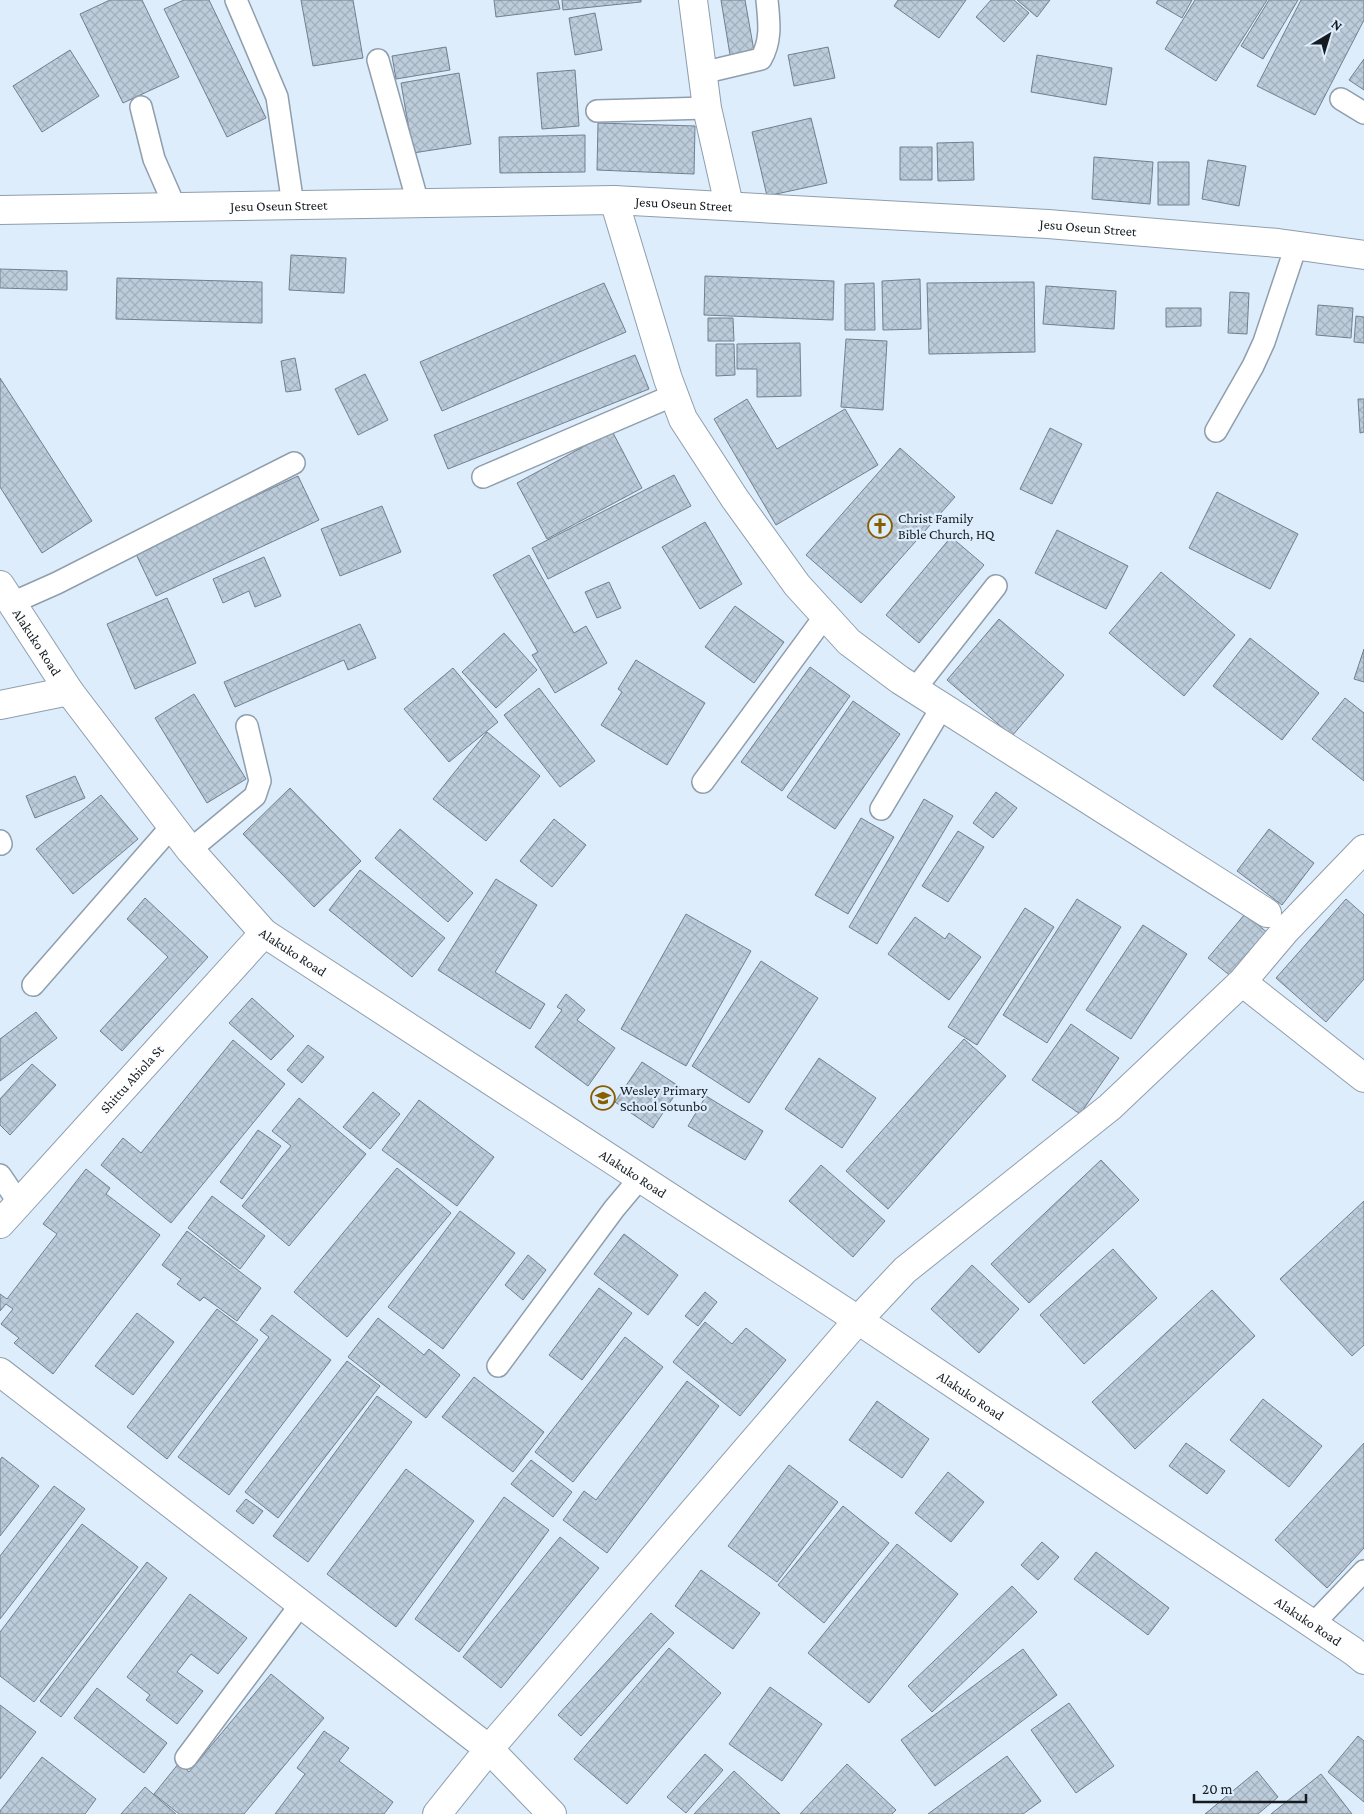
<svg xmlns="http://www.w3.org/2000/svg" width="1364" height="1814" font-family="'Crimson Pro',serif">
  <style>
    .building { fill: url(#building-cross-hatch); stroke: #72808e }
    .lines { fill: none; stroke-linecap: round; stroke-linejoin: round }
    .service-casing { stroke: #8f9eac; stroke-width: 24 }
    .minor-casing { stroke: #8f9eac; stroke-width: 30 }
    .tertiary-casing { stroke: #8f9eac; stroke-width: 30 }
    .secondary-casing { stroke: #8f9eac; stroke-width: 30 }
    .service { stroke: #fff; stroke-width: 21 }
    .minor { stroke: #fff; stroke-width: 28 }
    .tertiary { stroke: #fff; stroke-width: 28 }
    .secondary { stroke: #fff; stroke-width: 28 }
    .labels { text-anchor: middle; stroke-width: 4.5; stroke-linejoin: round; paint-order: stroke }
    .street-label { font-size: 14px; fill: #151b20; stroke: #ddedfc }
    .poi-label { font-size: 14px; fill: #151b20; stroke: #ddedfc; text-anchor: start }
  </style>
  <defs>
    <pattern id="building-cross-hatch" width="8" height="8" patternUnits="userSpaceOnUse" patternTransform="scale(1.25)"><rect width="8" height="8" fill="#bdccdb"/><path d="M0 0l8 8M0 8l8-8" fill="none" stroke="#a2afbc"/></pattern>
  </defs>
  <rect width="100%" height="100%" fill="#ddedfc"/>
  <path class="building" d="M110,0H142L179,77L123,103L80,14Z
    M184,0H209L266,118L227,137L164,9Z
    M301,0H353L363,58L313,66Z
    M494,0H558L560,9L496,17Z
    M562,0H641V2L563,10Z
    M721,0H745L754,51L730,55Z
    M898,0H966L939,38L894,6Z
    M991,0H1014L1029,13L1004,42L976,17Z
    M1017,0H1050L1037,17Z
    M1158,0H1192L1182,18L1156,3Z
    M1195,0H1267L1216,81L1165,49Z
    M1269,0H1298L1263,59L1241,46Z
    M1301,0H1364V20L1315,115L1257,86Z
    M595,13L602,50L575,55L569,18Z
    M446,47L450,70L396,79L392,56Z
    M828,47L835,78L794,86L788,55Z
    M70,50L99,96L42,132L13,86Z
    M1037,55L1112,68L1106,105L1031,92Z
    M1364,59V90L1349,80Z
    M575,70L579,126L542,129L537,73Z
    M459,73L471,144L413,153L401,83Z
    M811,118L827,183L767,196L752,132Z
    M598,123L695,126L694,174L597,170Z
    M585,135V172L500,173L499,137Z
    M973,142L974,180L938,181L937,143Z
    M900,147H932V180H900Z
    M1094,157L1153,162L1150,204L1092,199Z
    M1208,160L1246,166L1239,206L1202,199Z
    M1158,162H1189V205H1158Z
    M291,255L346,258L344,293L289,290Z
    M0,269L67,271V290L0,288Z
    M705,276L834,281L833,320L704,315Z
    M117,278L262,282V323L116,319Z
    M920,279L921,329L883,330L882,281Z
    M1034,282L1035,352L929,354L927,283Z
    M604,283L626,332L442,411L420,362Z
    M874,283L875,330H845V284Z
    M1046,286L1116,291L1114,329L1043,324Z
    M1230,292L1249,293L1247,334L1228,333Z
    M1318,305L1353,308L1351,338L1316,335Z
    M1166,308H1201V326L1166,327Z
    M1356,316L1364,317V343L1354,342Z
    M708,318H733L734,341H708Z
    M846,339L887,341L883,410L841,407Z
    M800,343L801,396L757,397V369H737V344Z
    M716,344H734L735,375L716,376Z
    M635,355L649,389L448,469L434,435Z
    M295,358L301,390L286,392L281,361Z
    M365,374L388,420L358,435L335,389Z
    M0,378L92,521L42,553L0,487Z
    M747,399L777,449L845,409L878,465L776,525L714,419Z
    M1358,399H1364V432L1360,433Z
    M1050,428L1082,444L1052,504L1020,489Z
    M612,431L642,488L547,539L517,483Z
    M900,448L955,497L861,603L806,555Z
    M674,475L691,506L548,579L532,548Z
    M298,476L319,520L156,596L135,552Z
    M1217,492L1298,534L1270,589L1189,548Z
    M382,506L401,552L340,576L321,529Z
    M705,522L742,584L700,609L662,547Z
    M1057,530L1128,566L1106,609L1035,573Z
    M951,537L984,565L919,643L886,615Z
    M529,555L574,633L586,626L607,663L555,693L532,655L538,652L493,575Z
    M264,557L281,596L255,607L249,591L223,603L213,579Z
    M1161,572L1235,635L1184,696L1109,633Z
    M609,582L621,608L597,618L585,592Z
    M167,598L196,663L135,689L107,624Z
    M735,606L784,642L754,683L705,647Z
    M999,619L1064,675L1012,736L947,680Z
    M360,624L376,658L348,670L344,660L235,707L224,682Z
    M504,633L537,670L496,708L462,672Z
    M1250,638L1319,693L1282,740L1213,686Z
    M1364,649V682L1354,679Z
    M636,660L705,703L667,765L601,725L622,692L618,689Z
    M810,667L850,696L782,791L741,762Z
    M453,668L498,722L449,762L404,709Z
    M539,688L595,761L560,787L504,715Z
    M194,694L246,779L207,803L155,718Z
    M1345,698L1364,713V781L1312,739Z
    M853,701L900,734L835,829L787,797Z
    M487,732L540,776L486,841L433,799Z
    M75,776L85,798L35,818L26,796Z
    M290,788L361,861L314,907L243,834Z
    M996,792L1017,808L993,838L973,823Z
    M101,795L138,839L73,894L36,849Z
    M924,799L953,816L877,944L849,927Z
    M861,818L894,837L848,914L815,895Z
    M554,819L586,845L552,887L520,861Z
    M400,829L473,893L448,922L375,858Z
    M1269,829L1314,863L1282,905L1237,871Z
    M958,831L984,847L948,902L922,886Z
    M360,870L445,938L412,977L329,910Z
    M496,879L537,905L495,972L545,1004L530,1029L438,970Z
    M145,898L208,957L122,1051L100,1031L168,957L127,919Z
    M1077,899L1121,927L1047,1043L1003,1015Z
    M1346,899L1364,915V979L1326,1022L1276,978Z
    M1025,908L1054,927L977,1045L948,1027Z
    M686,914L751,951L686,1066L621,1029Z
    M1245,914L1269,934L1232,977L1208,958Z
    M915,917L945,939L949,933L981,957L949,1000L888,954Z
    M1143,925L1187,954L1131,1039L1086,1010Z
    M761,961L818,998L749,1103L692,1066Z
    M566,994L585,1010L577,1020L615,1048L588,1086L535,1047L562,1010L557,1007Z
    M252,998L294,1036L271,1060L229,1023Z
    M36,1012L57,1038L0,1081V1039Z
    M1071,1024L1119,1058L1080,1114L1032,1080Z
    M964,1039L1006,1076L888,1209L846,1171Z
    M233,1040L285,1084L171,1223L101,1165L123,1138L141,1153Z
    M308,1045L324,1057L302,1083L287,1070Z
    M819,1058L876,1098L842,1148L785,1109Z
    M642,1062L680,1087L653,1128L615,1102Z
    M32,1064L56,1085L10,1135L0,1125V1099Z
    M373,1092L400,1114L370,1149L343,1127Z
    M706,1096L763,1131L745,1160L688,1126Z
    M299,1098L366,1154L289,1246L242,1206L291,1146L272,1131Z
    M419,1100L494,1157L457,1206L382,1150Z
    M258,1130L281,1146L242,1199L220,1182Z
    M1101,1160L1139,1200L1029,1303L991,1264Z
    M821,1165L885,1221L853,1257L789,1201Z
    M397,1168L451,1213L347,1337L294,1292Z
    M86,1169L110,1188L106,1194L160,1235L53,1374L14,1343L19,1338L1,1324L13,1309L6,1304L0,1311V1294L7,1299L57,1234L43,1224Z
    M212,1196L265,1236L240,1269L188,1228Z
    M1364,1201V1345L1352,1356L1280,1279Z
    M460,1211L515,1253L443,1349L388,1307Z
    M187,1231L261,1288L237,1321L204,1297L200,1301L177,1284L181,1279L162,1265Z
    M624,1234L678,1275L648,1315L594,1274Z
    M1113,1249L1157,1298L1084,1364L1040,1315Z
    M528,1255L546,1270L523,1300L505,1285Z
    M972,1265L1019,1309L979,1353L931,1309Z
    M599,1288L632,1313L582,1380L549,1355Z
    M1212,1290L1255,1336L1135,1449L1092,1402Z
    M705,1292L717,1302L698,1326L685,1316Z
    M217,1309L258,1340L167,1459L127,1427Z
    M137,1313L174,1342L133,1395L95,1366Z
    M272,1315L331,1360L229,1495L178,1457L269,1337L260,1330Z
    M378,1318L424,1355L429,1349L460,1375L426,1418L348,1357Z
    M705,1322L732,1344L746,1328L786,1360L740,1416L673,1362Z
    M625,1337L663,1367L573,1482L535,1452Z
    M347,1361L380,1386L278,1518L245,1492Z
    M474,1377L544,1432L513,1472L442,1417Z
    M687,1381L719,1406L607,1553L563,1520L584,1491L596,1500Z
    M377,1396L412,1422L308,1562L273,1536Z
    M1263,1399L1322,1446L1289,1487L1230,1440Z
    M877,1401L929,1439L902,1478L849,1440Z
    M1186,1443L1225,1471L1207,1494L1169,1466Z
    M1364,1443V1548L1327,1588L1275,1540Z
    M2,1457L39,1486L0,1536V1460Z
    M531,1460L572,1492L553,1517L511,1484Z
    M789,1465L838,1502L777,1582L728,1546Z
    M406,1469L474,1521L396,1627L327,1574Z
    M948,1472L984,1502L951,1542L915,1513Z
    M54,1486L85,1509L0,1619V1556Z
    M504,1497L549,1530L459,1652L415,1619Z
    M246,1499L263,1511L253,1524L236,1511Z
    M843,1506L889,1543L824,1623L778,1585Z
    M82,1524L138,1567L34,1702L0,1676V1632Z
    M560,1537L599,1568L501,1688L463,1657Z
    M1042,1542L1059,1557L1038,1580L1021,1565Z
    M897,1544L958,1594L869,1703L808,1653Z
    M1096,1552L1169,1608L1148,1635L1074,1579Z
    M147,1562L167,1578L61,1717L40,1701Z
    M701,1570L760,1613L733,1649L675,1606Z
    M1012,1586L1037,1612L932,1712L908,1686Z
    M190,1594L247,1638L218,1674L191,1654L177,1672L203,1691L177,1724L146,1700L150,1695L127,1677Z
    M651,1613L674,1633L581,1736L558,1715Z
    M669,1648L721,1693L627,1804L574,1759Z
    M1023,1649L1057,1695L935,1786L901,1740Z
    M271,1674L324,1718L244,1814H179L154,1794L179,1763L189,1772Z
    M770,1687L822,1724L782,1781L729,1744Z
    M97,1688L167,1743L144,1773L74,1718Z
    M1069,1703L1114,1766L1076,1793L1031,1730Z
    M0,1705L36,1732L0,1779Z
    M324,1731L349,1748L339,1761L393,1802L384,1814H275L305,1774L297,1768Z
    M1358,1736L1364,1741V1802L1328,1772Z
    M705,1754L723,1770L686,1813L667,1797Z
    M1007,1756L1041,1801L1023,1814H928Z
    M42,1757L96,1799L85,1814H0V1811Z
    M847,1764L896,1810L892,1814H800Z
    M734,1771L780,1814H694Z
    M1257,1771L1278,1797L1258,1814H1205Z
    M1321,1774L1352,1814H1271Z
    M145,1787L176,1814H121Z"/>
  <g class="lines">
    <g class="service-casing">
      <path id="service" d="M236,0L277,97L293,205
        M378,60L418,203
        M702,73L761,59C772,40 769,21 767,0
        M1341,99L1364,113
        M141,107L154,159L175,207
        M597,111L707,108
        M1216,431L1253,366L1264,342L1296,246
        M483,477L674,395
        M12,603L57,583L294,463
        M915,689L996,586
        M703,782L825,616
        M881,809L942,707
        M0,841L1,844
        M190,850L255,796L260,781L247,726
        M33,985L172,826
        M0,1175L19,1203
        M498,1366L614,1209L640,1178
        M1313,1624L1364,1571
        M186,1758L301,1604"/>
    </g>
    <g class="minor-casing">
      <path id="minor" d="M693,0L707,108L729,205
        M614,200L668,379L683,419L735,499L797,585L849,642L900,680L1267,913
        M1242,982L1364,1078
        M0,1372L489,1749L552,1814
        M437,1814L489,1749L858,1320L905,1270L1110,1107L1242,982L1286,930L1364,849"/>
    </g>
    <g class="tertiary-casing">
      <g id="tertiary">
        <path d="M0,705L69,691"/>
        <path id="s1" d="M0,1224L264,933"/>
      </g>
    </g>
    <g class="secondary-casing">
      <g id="secondary">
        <path id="s2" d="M0,210L614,200L1048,224L1278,243L1364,255"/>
        <path id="s3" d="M0,585L69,691L190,850L264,933L858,1320L1353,1651L1364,1660"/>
      </g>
    </g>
    <use href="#service" class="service"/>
    <use href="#minor" class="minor"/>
    <use href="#tertiary" class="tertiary"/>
    <use href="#secondary" class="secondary"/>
  </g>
  <defs>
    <g id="church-ring" transform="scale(1.25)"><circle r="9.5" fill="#ddedfc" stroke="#885e00" stroke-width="1.5"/><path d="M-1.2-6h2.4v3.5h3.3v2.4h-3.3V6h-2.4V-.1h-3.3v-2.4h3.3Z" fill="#885e00"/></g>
    <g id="school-ring" transform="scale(1.25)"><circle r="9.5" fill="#ddedfc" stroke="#885e00" stroke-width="1.5"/><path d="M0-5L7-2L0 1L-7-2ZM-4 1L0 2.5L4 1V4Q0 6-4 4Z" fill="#885e00"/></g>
  </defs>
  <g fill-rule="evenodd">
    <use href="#church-ring" x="880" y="526"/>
    <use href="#school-ring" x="603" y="1098"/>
  </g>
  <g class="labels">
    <g class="street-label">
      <text dy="5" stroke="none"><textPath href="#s2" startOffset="684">Jesu Oseun Street</textPath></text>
      <text dy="5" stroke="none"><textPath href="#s2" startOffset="279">Jesu Oseun Street</textPath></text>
      <text dy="5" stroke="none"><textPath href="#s2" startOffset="1089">Jesu Oseun Street</textPath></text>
      <text dy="5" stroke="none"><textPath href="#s3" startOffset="68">Alakuko Road</textPath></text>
      <text dy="5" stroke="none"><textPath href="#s3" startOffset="472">Alakuko Road</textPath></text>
      <text dy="5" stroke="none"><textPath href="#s1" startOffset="196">Shittu Abiola St</textPath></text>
      <text dy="5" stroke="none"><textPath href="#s3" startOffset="878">Alakuko Road</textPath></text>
      <text dy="5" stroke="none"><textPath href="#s3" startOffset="1282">Alakuko Road</textPath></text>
      <text dy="5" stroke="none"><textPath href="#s3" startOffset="1688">Alakuko Road</textPath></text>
    </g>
    <g class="poi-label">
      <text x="898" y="523">Christ Family<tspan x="898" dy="16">Bible Church, HQ</tspan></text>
      <text x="620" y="1095">Wesley Primary<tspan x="620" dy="16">School Sotunbo</tspan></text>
    </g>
  </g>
  <g transform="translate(1329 35) rotate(38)" stroke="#ddedfc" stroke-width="4" paint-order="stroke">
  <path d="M0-4L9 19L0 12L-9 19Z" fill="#151b20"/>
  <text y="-8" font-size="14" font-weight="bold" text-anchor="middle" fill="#151b20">N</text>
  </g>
  <path d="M1194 1794v8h112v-8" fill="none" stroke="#151b20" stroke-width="2.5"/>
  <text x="1202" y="1794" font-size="15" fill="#151b20" stroke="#ddedfc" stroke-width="4" paint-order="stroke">20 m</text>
</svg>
